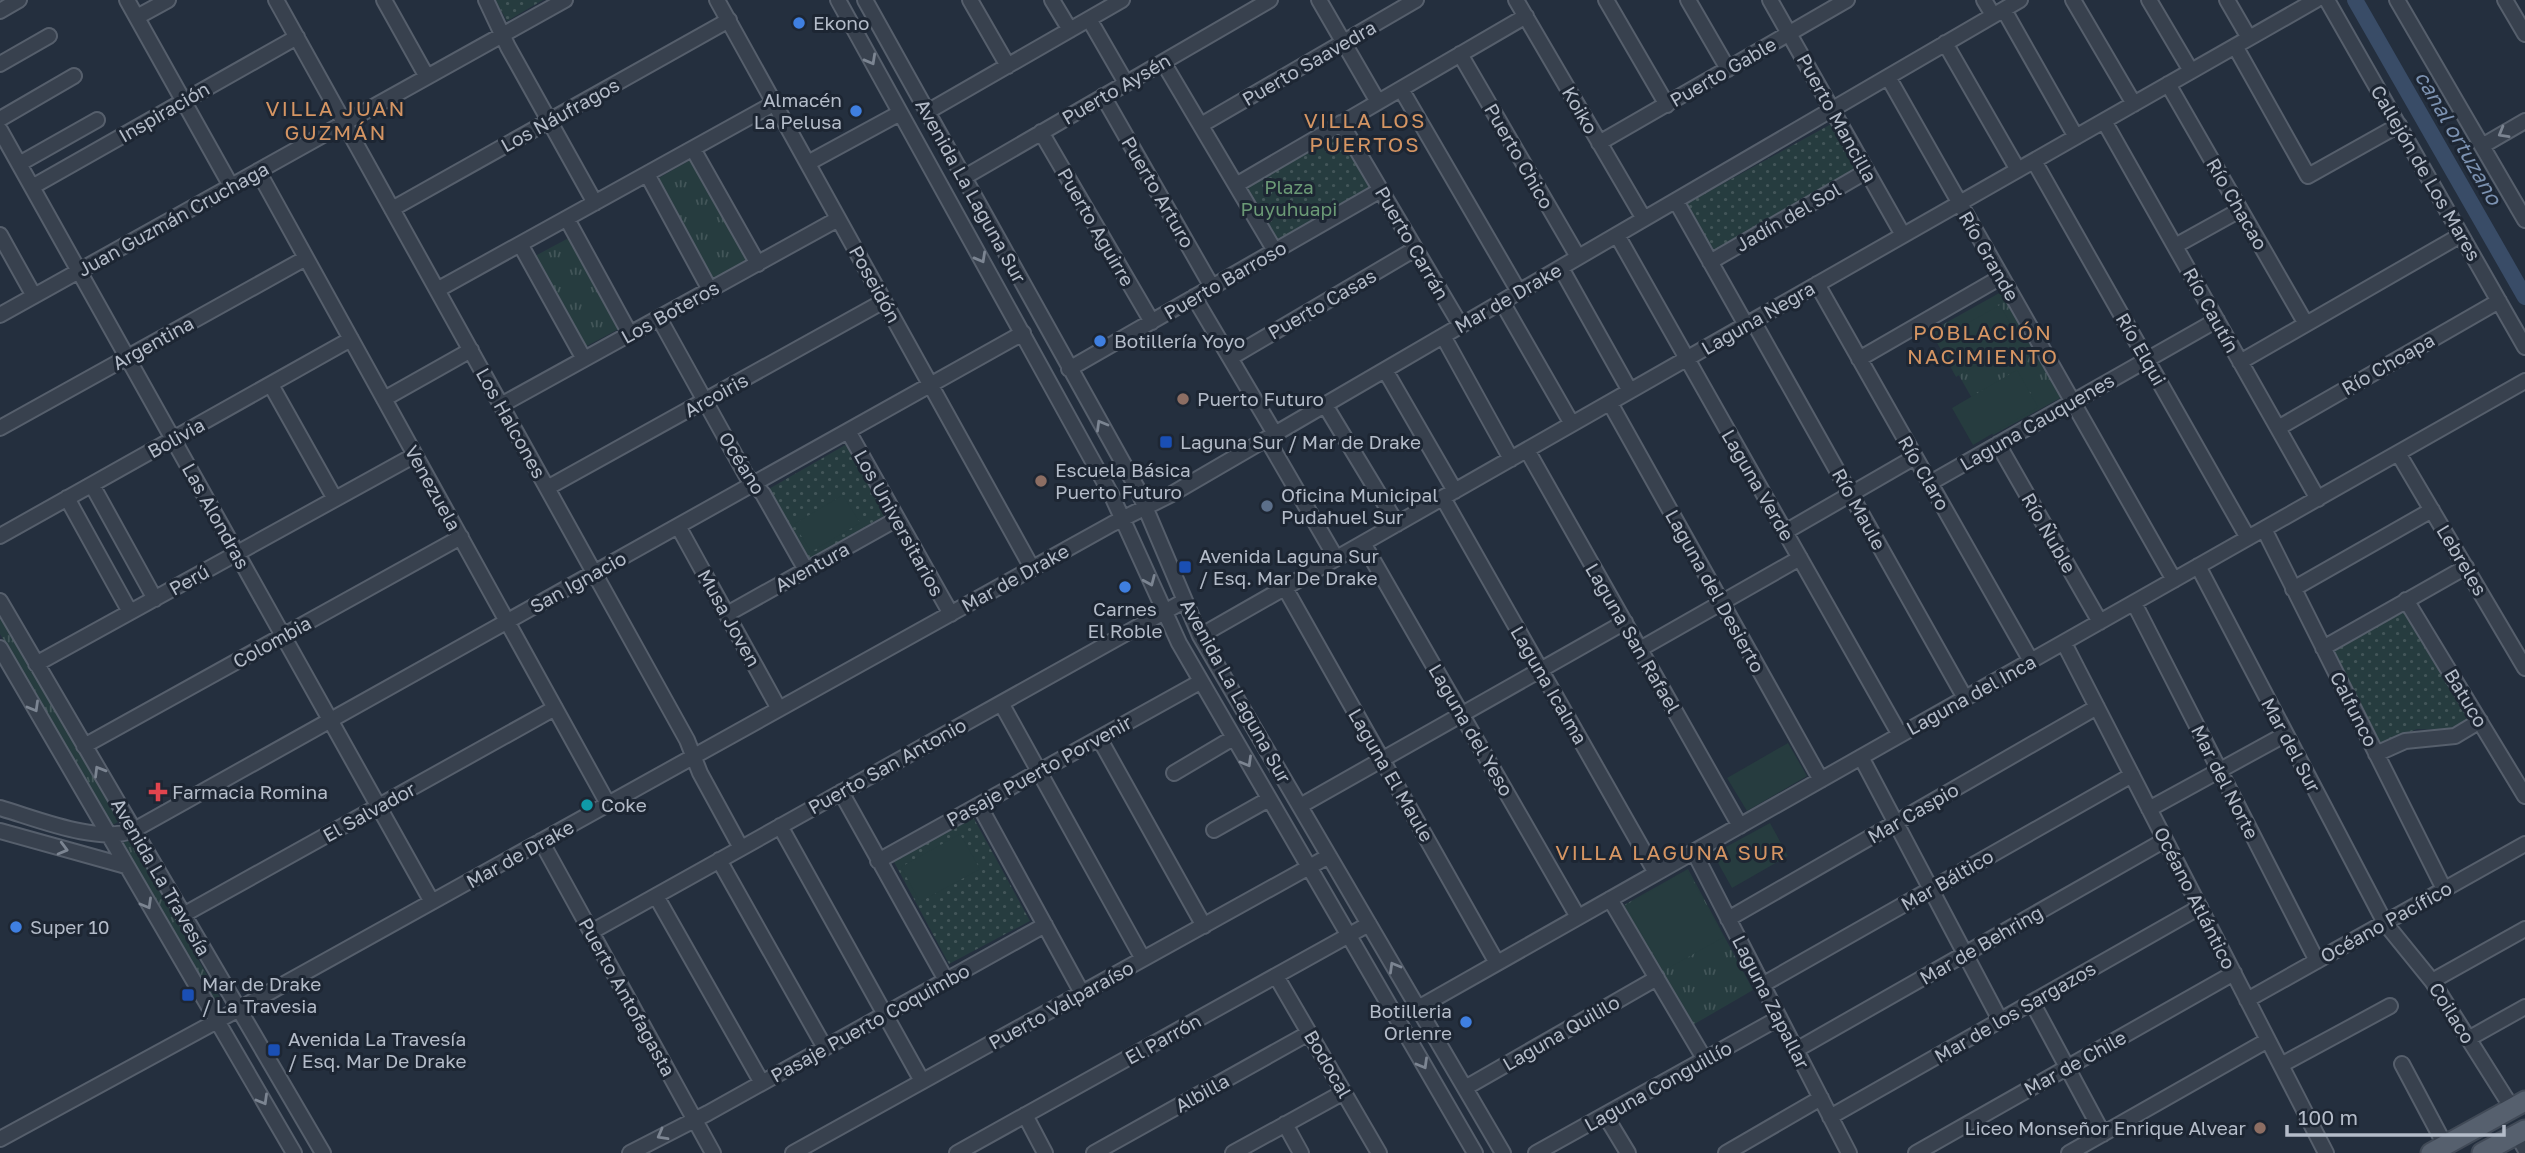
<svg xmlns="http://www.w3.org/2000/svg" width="2525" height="1153" font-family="'Golos Text',sans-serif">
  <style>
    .grass { fill: url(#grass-tufts) }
    .park { fill: url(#park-dots) }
    .garden { fill: #263c3f }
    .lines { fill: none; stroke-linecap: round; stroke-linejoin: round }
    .canal { stroke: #394c67; stroke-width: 16 }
    .minor-casing { stroke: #565f6c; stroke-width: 18 }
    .major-casing { stroke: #414a57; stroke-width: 23 }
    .minor { stroke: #38414e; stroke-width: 14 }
    .major { stroke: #56606e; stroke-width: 19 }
    .oneway { stroke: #7c8592 }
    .shop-dot { fill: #3f7fe0; stroke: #1d2633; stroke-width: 2.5 }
    .education-dot { fill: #8d6e63; stroke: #1d2633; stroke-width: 2.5 }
    .transit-dot { fill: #1a4fb4; stroke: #1d2633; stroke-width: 2.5 }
    .service-dot { fill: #5c6f8a; stroke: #1d2633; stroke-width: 2.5 }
    .health-dot { fill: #e0444e; stroke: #1d2633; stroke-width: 2.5 }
    .culture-dot { fill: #0f9aa8; stroke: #1d2633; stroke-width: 2.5 }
    .labels { text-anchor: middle; stroke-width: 6; stroke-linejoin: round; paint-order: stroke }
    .poi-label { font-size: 19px; fill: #b4bcc9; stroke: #1d2633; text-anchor: start }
    .street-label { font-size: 19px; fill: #b4bcc9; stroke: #1d2633 }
    .park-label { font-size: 19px; fill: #6b9a76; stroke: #1d2633 }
    .neighbourhood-label { font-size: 21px; letter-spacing: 2px; fill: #d59563; stroke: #1d2633 }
    .water-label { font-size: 21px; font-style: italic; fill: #7c92b1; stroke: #1d2633 }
  </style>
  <defs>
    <pattern id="grass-tufts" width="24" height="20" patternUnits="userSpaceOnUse" patternTransform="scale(1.75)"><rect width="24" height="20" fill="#263c3f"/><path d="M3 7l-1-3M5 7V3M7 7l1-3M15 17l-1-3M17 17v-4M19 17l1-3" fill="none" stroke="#435659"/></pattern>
    <pattern id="park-dots" width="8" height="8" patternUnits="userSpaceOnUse" patternTransform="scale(1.75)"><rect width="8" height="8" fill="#263c3f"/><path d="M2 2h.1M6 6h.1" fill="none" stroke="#435659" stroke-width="1.8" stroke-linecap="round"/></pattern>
  </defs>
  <rect width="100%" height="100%" fill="#242f3e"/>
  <path class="grass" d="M692,159L746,260L710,281L657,179Z
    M578,233L630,323L583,348L535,256Z
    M2003,291L2062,397L1993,435L1933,330Z
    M0,613L121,820L111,826L0,634Z
    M130,839L223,1003L215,1007L123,843Z
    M1688,869L1753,990L1691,1026L1624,905Z"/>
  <path class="park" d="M495,0H543L507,21Z
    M1833,123L1860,172L1713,256L1684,205Z
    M1340,131L1374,189L1281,242L1274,241L1243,190L1246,183Z
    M847,444L887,514L808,560L767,490Z
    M2406,608L2473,719L2453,730L2417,729L2380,745L2333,650Z
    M973,817L1030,921L949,964L894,862Z"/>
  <path class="garden" d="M2000,305L2020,341L1956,377L1936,341Z
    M2017,370L2038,407L1973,445L1952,408Z
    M843,495L860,523L811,552L794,524Z
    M1788,743L1807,776L1747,811L1727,778Z
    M1770,823L1788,856L1732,888L1713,854Z
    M960,834L980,869L920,902L901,867Z
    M1687,870L1724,937L1663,971L1626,905Z"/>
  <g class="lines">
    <path class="canal" d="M2355,0L2525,297"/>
    <g class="minor-casing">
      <path id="minor" d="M127,0L231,186
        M276,0L687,740L700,773L741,848
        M384,0L427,77
        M486,0L508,47L595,203
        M717,0L1032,568
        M838,0L1112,496L1179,643L1475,1153
        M865,0L1137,488L1200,636L1503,1153
        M970,0L1008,66
        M1052,0L1070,30
        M1319,0L1378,102
        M1516,0L1644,219
        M1606,0L1667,105
        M1688,0L1728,69
        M1770,0L1903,235
        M1984,0L1993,15
        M2073,0L2134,104
        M2149,0L2191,71
        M2227,0L2249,38
        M2327,0L2525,347
        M2397,0L2525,220
        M2505,0L2525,34
        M2004,10L2076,137
        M0,11L19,0
        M137,17L168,0
        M1089,19L1126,83
        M1945,43L2018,170
        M2235,46L2308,176L2399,125
        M1460,54L1578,257
        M1163,62L1275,251
        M0,64L49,36
        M1888,77L2174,580
        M2168,84L2306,324
        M1401,89L1519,292
        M1103,96L1212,287
        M927,112L1122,0
        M0,119L74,76
        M2104,121L2318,499
        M1341,123L1461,326
        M1201,125L1416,0
        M0,130L432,902
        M1041,132L1152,322
        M1599,143L1847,0
        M2482,146L2525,121
        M693,149L758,264
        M2034,161L2248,538
        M808,163L900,113
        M19,164L97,120
        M258,171L608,804
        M647,174L710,290
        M963,178L1270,0
        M1236,185L1526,16
        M32,187L297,37
        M1676,201L1746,325
        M392,209L729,20
        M567,219L630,334
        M0,235L34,296
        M1617,235L1900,735
        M520,244L584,359
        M2175,246L2240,210
        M1710,262L1867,171
        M1561,268L1630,391
        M1817,284L2031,661
        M437,290L775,103
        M1194,297L1275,434
        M1502,302L1572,424
        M0,315L565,0
        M659,318L746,475L763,494L806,570
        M1753,321L1965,698
        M1443,336L1511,459
        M1230,358L1415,249
        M1859,359L2001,277
        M2240,362L2461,235
        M1069,369L1381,190
        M1385,370L1455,491
        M271,385L335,499
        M384,399L471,350
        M1610,403L1821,780
        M501,405L838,219
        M1325,405L1397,524
        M0,428L306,258
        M2278,428L2499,301
        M848,431L951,614
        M1267,439L1336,558
        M1998,444L2100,622
        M1527,450L1740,826
        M2398,453L2525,668
        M1930,483L2217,320
        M92,485L155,599
        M547,488L884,301
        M67,498L130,612
        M1443,498L1656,873
        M678,526L779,709
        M2264,529L2444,889
        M1785,532L1915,457
        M0,536L351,339
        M1363,543L1578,917
        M2198,566L2385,923L2432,981L2512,1108
        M1285,588L1497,963
        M2293,589L2432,510
        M2406,600L2525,796
        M0,601L323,1153
        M2134,603L2317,961
        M727,614L897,519
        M1200,636L2316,0
        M2064,643L2326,1153
        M0,648L294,1153
        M2323,648L2466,567
        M1640,649L1800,558
        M36,664L415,455
        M1001,703L1143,959
        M1099,738L1204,926
        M84,746L461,537
        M2376,754L2405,741L2455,736L2480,721
        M1861,757L2000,1020
        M1174,773L1233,738
        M841,792L946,980
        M979,805L1082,993
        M1300,806L1625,622
        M0,808C35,818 99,845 134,830L1023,333
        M2149,809L2286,734
        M780,826L922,1081
        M1214,830L1269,799
        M0,831L126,866
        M541,841L713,1153
        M1694,852L1849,1153
        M719,860L825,1048
        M878,861L1200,682
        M656,896L762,1083
        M1610,899L1705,1060
        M183,915L555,708
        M1728,919L2097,707
        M591,932L1184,601
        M1276,976L1379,1153
        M2432,981L2525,929
        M1762,985L2132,775
        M2247,1000L2525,844
        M2032,1002L2103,1134
        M1418,1008L2525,381
        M2468,1039L2525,1007
        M1796,1050L2165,840
        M2402,1064L2445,1145
        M2281,1065L2390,1006
        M1465,1088L1657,978
        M1025,1115L1045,1153
        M1605,1115L1628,1153
        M1830,1117L2200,907
        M1285,1124L1301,1153
        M2517,1134L2525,1149
        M0,1139L250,1003L1112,524L1170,495L2020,0
        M630,1153L708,1113L1045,925
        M793,1153L1329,856
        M957,1153L1369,924
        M1094,1153L1309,1033
        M1233,1153L1344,1092
        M1536,1153L1779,1018
        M1726,1153L1821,1098
        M1916,1153L2234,973
        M2069,1153L2268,1040"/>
    </g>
    <g class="major-casing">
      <path id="major" d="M2431,1153L2525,1101
        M2482,1153L2525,1130"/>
    </g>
    <use href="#minor" class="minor"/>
    <use href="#major" class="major"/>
  </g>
  <defs><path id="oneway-chevron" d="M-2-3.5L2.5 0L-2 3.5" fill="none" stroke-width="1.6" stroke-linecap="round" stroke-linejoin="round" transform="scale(1.75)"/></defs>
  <g class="oneway">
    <use href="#oneway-chevron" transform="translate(871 60) rotate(61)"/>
    <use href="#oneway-chevron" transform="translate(2503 133) rotate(150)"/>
    <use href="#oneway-chevron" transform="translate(981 258) rotate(61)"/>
    <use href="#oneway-chevron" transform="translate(1101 425) rotate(-120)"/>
    <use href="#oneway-chevron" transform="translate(1150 581) rotate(67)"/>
    <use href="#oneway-chevron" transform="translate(34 707) rotate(60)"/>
    <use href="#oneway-chevron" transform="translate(1247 762) rotate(60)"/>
    <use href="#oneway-chevron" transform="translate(99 771) rotate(-121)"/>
    <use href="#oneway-chevron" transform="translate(63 849) rotate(15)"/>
    <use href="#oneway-chevron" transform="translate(147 904) rotate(60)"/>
    <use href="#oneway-chevron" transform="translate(1394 967) rotate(-120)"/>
    <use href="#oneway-chevron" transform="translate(1423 1064) rotate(60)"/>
    <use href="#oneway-chevron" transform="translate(263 1100) rotate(60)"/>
    <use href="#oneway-chevron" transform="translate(662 1135) rotate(151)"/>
  </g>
  <g class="shop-dot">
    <circle cx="799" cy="23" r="7"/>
    <circle cx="856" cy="111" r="7"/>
    <circle cx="1100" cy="341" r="7"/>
    <circle cx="1125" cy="587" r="7"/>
    <circle cx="16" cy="927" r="7"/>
    <circle cx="1466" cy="1022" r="7"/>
  </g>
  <g class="education-dot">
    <circle cx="1183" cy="399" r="7"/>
    <circle cx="1041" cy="481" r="7"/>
    <circle cx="2260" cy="1128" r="7"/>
  </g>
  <g class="transit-dot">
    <rect x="1159" y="435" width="14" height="14" rx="3.5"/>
    <rect x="1178" y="560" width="14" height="14" rx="3.5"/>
    <rect x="181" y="988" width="14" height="14" rx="3.5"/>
    <rect x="267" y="1043" width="14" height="14" rx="3.5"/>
  </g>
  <circle class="service-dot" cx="1267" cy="506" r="7"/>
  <path class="health-dot" d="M154.5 781.5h7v7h7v7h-7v7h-7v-7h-7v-7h7z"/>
  <circle class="culture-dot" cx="587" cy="805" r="7"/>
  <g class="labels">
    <g class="poi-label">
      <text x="813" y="30">Ekono</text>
      <text x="842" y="107" text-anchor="end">Almacén<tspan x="842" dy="22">La Pelusa</tspan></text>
      <text x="1114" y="348">Botillería Yoyo</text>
      <text x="1197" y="406">Puerto Futuro</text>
      <text x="1180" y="449">Laguna Sur / Mar de Drake</text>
      <text x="1055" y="477">Escuela Básica<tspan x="1055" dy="22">Puerto Futuro</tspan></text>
      <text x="1281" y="502">Oficina Municipal<tspan x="1281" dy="22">Pudahuel Sur</tspan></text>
      <text x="1199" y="563">Avenida Laguna Sur<tspan x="1199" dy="22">/ Esq. Mar De Drake</tspan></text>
      <text x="1125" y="616" text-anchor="middle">Carnes<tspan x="1125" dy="22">El Roble</tspan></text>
      <text x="172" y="799">Farmacia Romina</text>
      <text x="601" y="812">Coke</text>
      <text x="30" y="934">Super 10</text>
      <text x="202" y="991">Mar de Drake<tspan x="202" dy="22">/ La Travesia</tspan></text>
      <text x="1452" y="1018" text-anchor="end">Botilleria<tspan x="1452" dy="22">Orlenre</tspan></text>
      <text x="288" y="1046">Avenida La Travesía<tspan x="288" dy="22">/ Esq. Mar De Drake</tspan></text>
      <text x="2246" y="1135" text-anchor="end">Liceo Monseñor Enrique Alvear</text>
    </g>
    <g class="street-label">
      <text transform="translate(1309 63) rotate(-30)" y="7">Puerto Saavedra</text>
      <text transform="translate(1723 72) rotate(-30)" y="7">Puerto Gable</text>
      <text transform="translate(1116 89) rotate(-30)" y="7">Puerto Aysén</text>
      <text transform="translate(1580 110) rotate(60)" y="7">Koiko</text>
      <text transform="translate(164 112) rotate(-30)" y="7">Inspiración</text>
      <text transform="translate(560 115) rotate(-29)" y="7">Los Náufragos</text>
      <text transform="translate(1837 118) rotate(61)" y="7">Puerto Mancilla</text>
      <text transform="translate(1519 156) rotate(60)" y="7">Puerto Chico</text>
      <text transform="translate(2426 173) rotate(60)" y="7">Callejón de Los Mares</text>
      <text transform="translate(971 191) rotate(61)" y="7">Avenida La Laguna Sur</text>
      <text transform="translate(1158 192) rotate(60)" y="7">Puerto Arturo</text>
      <text transform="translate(2237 204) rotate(60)" y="7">Río Chacao</text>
      <text transform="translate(1788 217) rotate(-30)" y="7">Jadín del Sol</text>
      <text transform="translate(173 219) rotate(-29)" y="7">Juan Guzmán Cruchaga</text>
      <text transform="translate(1096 227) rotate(60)" y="7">Puerto Aguirre</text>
      <text transform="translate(1412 243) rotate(60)" y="7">Puerto Carrán</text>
      <text transform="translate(1989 256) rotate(60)" y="7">Río Grande</text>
      <text transform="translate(1225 280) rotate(-30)" y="7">Puerto Barroso</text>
      <text transform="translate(875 284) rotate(61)" y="7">Poseidón</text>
      <text transform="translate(1508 298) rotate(-30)" y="7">Mar de Drake</text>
      <text transform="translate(1322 304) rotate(-30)" y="7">Puerto Casas</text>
      <text transform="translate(2211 310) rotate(61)" y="7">Río Cautín</text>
      <text transform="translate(670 312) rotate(-29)" y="7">Los Boteros</text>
      <text transform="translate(1758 318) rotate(-30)" y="7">Laguna Negra</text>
      <text transform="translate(153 343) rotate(-29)" y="7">Argentina</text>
      <text transform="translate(2141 349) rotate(60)" y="7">Río Elqui</text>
      <text transform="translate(2388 364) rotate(-30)" y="7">Río Choapa</text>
      <text transform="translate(716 395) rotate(-29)" y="7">Arcoiris</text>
      <text transform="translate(2037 422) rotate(-30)" y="7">Laguna Cauquenes</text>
      <text transform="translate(511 423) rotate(61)" y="7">Los Halcones</text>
      <text transform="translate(176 438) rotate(-29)" y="7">Bolivia</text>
      <text transform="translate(742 463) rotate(58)" y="7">Océano</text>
      <text transform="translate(1924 473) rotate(60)" y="7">Río Claro</text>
      <text transform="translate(1758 485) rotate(60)" y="7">Laguna Verde</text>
      <text transform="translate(433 488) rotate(61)" y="7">Venezuela</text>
      <text transform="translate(1859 509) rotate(61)" y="7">Río Maule</text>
      <text transform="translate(216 516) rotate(61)" y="7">Las Alondras</text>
      <text transform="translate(899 523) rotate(61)" y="7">Los Universitarios</text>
      <text transform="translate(2049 533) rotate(60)" y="7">Río Ñuble</text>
      <text transform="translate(2462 560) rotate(59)" y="7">Lebreles</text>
      <text transform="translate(812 567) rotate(-29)" y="7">Aventura</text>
      <text transform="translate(1015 578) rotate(-29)" y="7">Mar de Drake</text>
      <text transform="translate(189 580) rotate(-29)" y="7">Perú</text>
      <text transform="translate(578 582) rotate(-29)" y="7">San Ignacio</text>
      <text transform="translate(1715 591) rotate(61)" y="7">Laguna del Desierto</text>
      <text transform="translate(729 618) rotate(61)" y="7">Musa Joven</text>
      <text transform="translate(1633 638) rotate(60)" y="7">Laguna San Rafael</text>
      <text transform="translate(272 642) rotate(-29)" y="7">Colombia</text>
      <text transform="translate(1549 685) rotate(60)" y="7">Laguna Icalma</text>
      <text transform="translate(1236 691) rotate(61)" y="7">Avenida La Laguna Sur</text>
      <text transform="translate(1971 695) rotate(-29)" y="7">Laguna del Inca</text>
      <text transform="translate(2466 698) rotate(59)" y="7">Batuco</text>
      <text transform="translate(2354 709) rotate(63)" y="7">Calfunco</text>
      <text transform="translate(1471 730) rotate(60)" y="7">Laguna del Yeso</text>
      <text transform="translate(2291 745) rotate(62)" y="7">Mar del Sur</text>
      <text transform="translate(887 766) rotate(-29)" y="7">Puerto San Antonio</text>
      <text transform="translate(1039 771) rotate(-29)" y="7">Pasaje Puerto Porvenir</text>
      <text transform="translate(1391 775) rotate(60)" y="7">Laguna El Maule</text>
      <text transform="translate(2225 782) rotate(63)" y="7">Mar del Norte</text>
      <text transform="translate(369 812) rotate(-29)" y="7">El Salvador</text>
      <text transform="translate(1913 813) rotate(-30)" y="7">Mar Caspio</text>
      <text transform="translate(520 854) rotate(-29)" y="7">Mar de Drake</text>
      <text transform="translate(161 877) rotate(60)" y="7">Avenida La Travesía</text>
      <text transform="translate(1947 880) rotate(-30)" y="7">Mar Báltico</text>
      <text transform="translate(2195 898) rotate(63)" y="7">Océano Atlántico</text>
      <text transform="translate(2386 922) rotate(-29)" y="7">Océano Pacífico</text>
      <text transform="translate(1981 945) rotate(-30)" y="7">Mar de Behring</text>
      <text transform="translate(627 997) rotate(61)" y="7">Puerto Antofagasta</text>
      <text transform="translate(1771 1002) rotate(63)" y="7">Laguna Zapallar</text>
      <text transform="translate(1061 1005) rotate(-29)" y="7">Puerto Valparaíso</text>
      <text transform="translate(2015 1012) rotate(-30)" y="7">Mar de los Sargazos</text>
      <text transform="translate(2452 1013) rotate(58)" y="7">Coilaco</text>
      <text transform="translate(870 1023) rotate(-29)" y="7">Pasaje Puerto Coquimbo</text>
      <text transform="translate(1561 1033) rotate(-30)" y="7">Laguna Quililo</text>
      <text transform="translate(1163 1039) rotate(-29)" y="7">El Parrón</text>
      <text transform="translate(2075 1063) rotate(-29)" y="7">Mar de Chile</text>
      <text transform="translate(1328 1064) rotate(60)" y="7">Bodocal</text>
      <text transform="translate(1658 1086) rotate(-29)" y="7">Laguna Conguillío</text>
      <text transform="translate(1202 1093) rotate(-29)" y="7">Albilla</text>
    </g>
    <g class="park-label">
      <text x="1289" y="194">Plaza<tspan x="1289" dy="22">Puyuhuapi</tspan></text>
    </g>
    <g class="neighbourhood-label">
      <text x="336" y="116">VILLA JUAN<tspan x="336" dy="24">GUZMÁN</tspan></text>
      <text x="1365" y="128">VILLA LOS<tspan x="1365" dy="24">PUERTOS</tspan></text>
      <text x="1983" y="340">POBLACIÓN<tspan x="1983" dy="24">NACIMIENTO</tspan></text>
      <text x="1671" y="860">VILLA LAGUNA SUR</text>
    </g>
    <g class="water-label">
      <text transform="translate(2458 138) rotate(60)" y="7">canal ortuzano</text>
    </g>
  </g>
  <path d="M2287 1125v10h217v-10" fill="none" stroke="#b4bcc9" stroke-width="3.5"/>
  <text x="2298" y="1125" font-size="21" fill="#b4bcc9" stroke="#1d2633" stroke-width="5" paint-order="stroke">100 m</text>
</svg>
